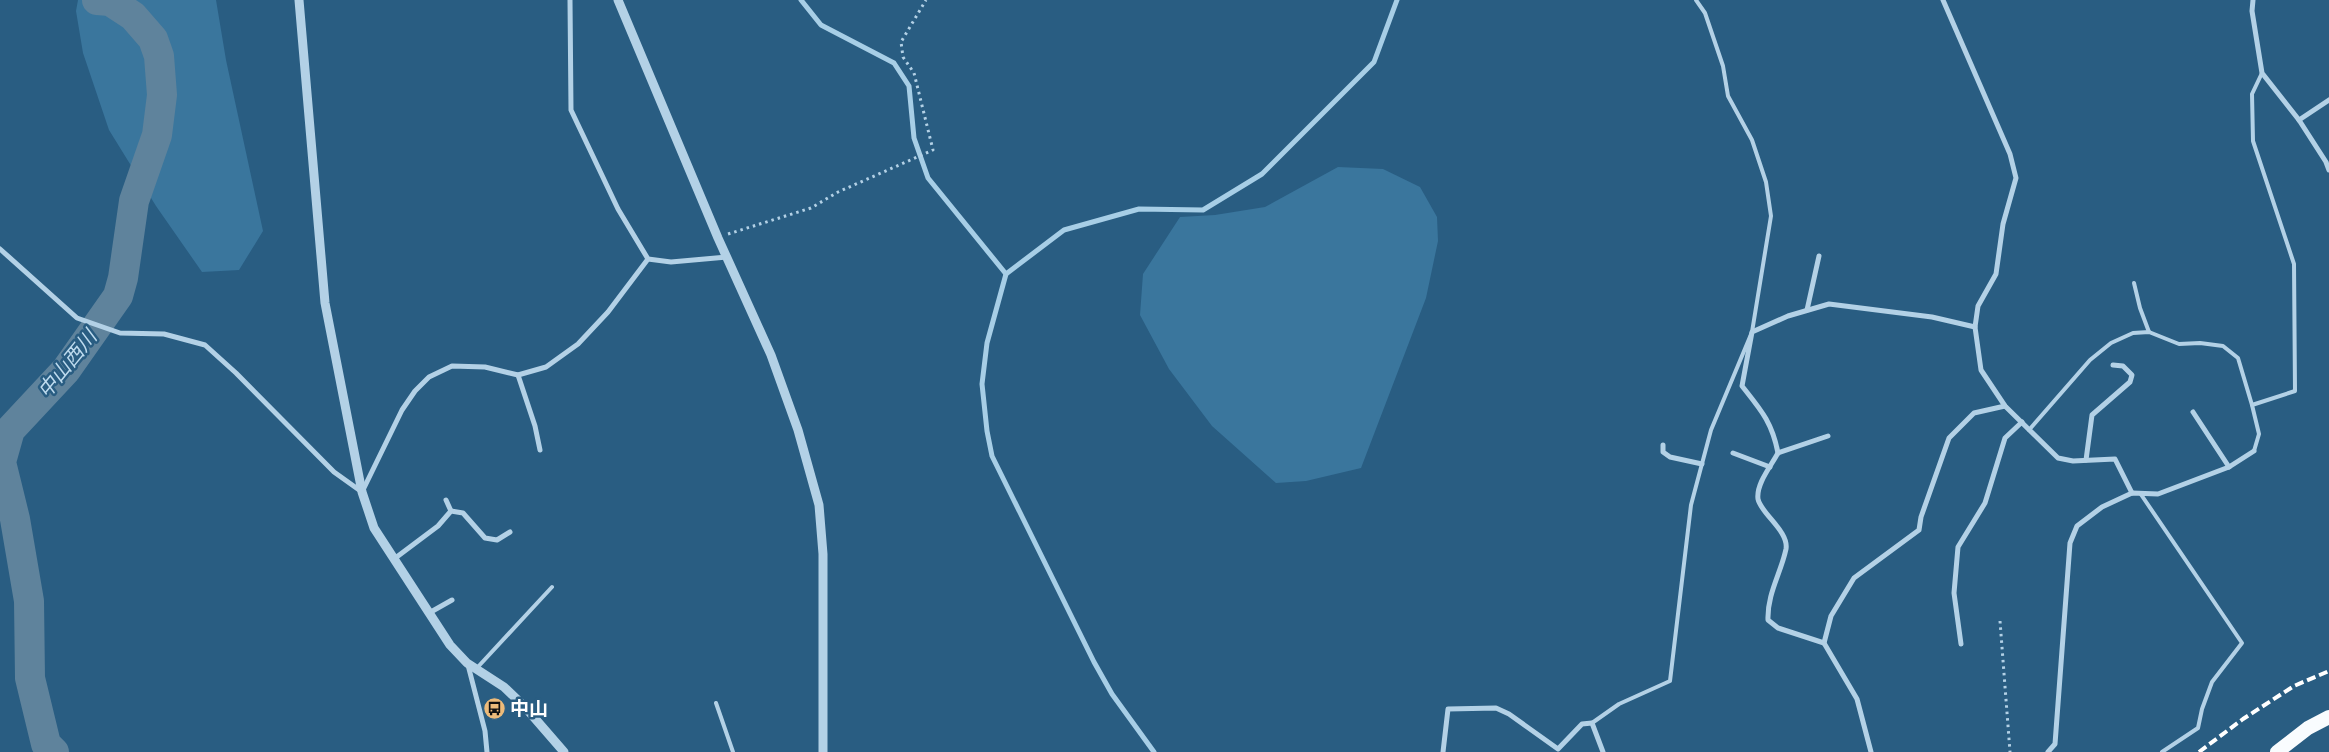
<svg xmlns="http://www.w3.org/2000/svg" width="2329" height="752" viewBox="0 0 2329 752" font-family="'Space Grotesk','Noto Sans JP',sans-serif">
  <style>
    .green { fill: #3a769d }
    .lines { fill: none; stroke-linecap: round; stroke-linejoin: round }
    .stream { stroke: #a7cee6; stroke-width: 5 }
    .river { stroke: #5f839c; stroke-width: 30 }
    .path { stroke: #b3d1e6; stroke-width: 3; stroke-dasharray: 2.5 4; stroke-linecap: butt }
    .service { stroke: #b3d1e6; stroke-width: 4 }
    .minor { stroke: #b3d1e6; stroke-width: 5 }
    .tertiary { stroke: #b3d1e6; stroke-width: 9 }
    .trunk { stroke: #f9fcfe; stroke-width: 14 }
    .rail { stroke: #fff; stroke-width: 4; stroke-dasharray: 9 4; stroke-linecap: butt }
    .labels { text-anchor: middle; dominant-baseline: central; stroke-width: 5; stroke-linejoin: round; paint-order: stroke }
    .poi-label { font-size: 19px; font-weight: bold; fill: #fff; stroke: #295d82; text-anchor: start }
    .water-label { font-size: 20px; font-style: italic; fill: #bedbee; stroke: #295d82 }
  </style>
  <rect width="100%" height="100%" fill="#295d82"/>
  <!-- green -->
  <g class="green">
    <path d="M78,0H216L226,60L263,231L239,270L202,272L156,206L109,130L83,53L76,11Z"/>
    <path d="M1338,167L1383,169L1420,187L1437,217L1438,241L1426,298L1361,468L1306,481L1276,483L1212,426L1169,369L1140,315L1143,274L1180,217L1215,215L1265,207Z"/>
  </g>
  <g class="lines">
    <!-- stream -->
    <g class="stream">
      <path d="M801,0L821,25L894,63L909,86L914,138L928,178L1006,274"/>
      <path d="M1154,752L1112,694L1094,662L992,456L987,431L982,384L987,343L1006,274L1064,230L1139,209L1203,210L1262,174L1374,62L1397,0"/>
    </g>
    <!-- river -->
    <path class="river" d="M54,752L46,744L30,678L29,601L15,519L1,462L10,430L66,370L118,296L123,278L134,201L157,135L162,95L159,56L153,39L133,16L110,1L97,0"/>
    <!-- path -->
    <g class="path">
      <path d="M728,234L811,208L838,192L933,150L914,73L903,57L901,42L926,0"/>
      <path d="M2000,621L2010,752"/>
    </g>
    <!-- service -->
    <g class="service">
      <path d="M2134,283L2140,308L2149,332"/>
      <path d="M2029,430L2090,360L2111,343L2133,333L2149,332L2179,344L2200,343L2223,346L2238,358L2252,405"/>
      <path d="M2254,451L2259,434L2252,405L2295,391L2294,264L2253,141L2252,94L2262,73"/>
      <path d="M2140,493L2242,643L2212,682L2202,709L2198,728L2162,752"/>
      <path d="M476,669L552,587"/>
      <path d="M716,703L733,752"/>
      <path d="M1592,723L1619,704L1670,681L1691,505L1711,430L1752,332L1771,216L1766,182L1752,140L1728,96L1723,66L1705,13L1696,0"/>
    </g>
    <!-- minor -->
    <g class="minor">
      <path d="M570,0L571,110L618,209L648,259L671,262L727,257"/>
      <path d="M1943,0L2010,154L2016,178L2003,224L1996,274L1978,306L1975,327L1981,370L2005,406L2058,458L2073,461L2115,459L2132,493"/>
      <path d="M2253,0L2252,11L2262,73L2299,120L2326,162L2329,170"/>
      <path d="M2299,120L2329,100"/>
      <path d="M0,249L77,318L120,333L164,334L205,345L236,373L334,472L362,492L402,410L415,391L429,377L452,366L485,367L518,375L546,367L578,344L608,312L648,259"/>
      <path d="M1807,310L1819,256"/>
      <path d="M518,375L535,426L540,450"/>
      <path d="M2193,412L2229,467"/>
      <path d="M1663,445V452L1670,457L1702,464"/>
      <path d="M1733,453L1770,467"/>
      <path d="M1778,453C1772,422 1761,410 1742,386L1752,332L1788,316L1829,304L1932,317L1975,327"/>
      <path d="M2086,460L2092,415L2130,382L2132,375L2123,366L2113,365"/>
      <path d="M446,500L451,511"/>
      <path d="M394,559L438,526L451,511L463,513L485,538L497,540L510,532"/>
      <path d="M429,613L452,600"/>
      <path d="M1824,643L1778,628L1768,620C1767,594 1781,573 1786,549C1789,531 1761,514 1758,499C1756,484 1771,466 1778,453L1828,436"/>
      <path d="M1961,644L1954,593L1958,547L1985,503L2005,438L2022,422"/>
      <path d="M468,665L485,731L487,752"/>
      <path d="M1443,752L1448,709L1496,708L1509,714L1558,749L1582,724L1592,723L1603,752"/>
      <path d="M1871,752L1857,699L1824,643L1831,616L1854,578L1919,530L1921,517L1949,438L1974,413L2005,406"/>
      <path d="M2048,752L2055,744L2070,543L2077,526L2102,507L2132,493L2158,494L2229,467L2254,451"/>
    </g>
    <!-- tertiary -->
    <g class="tertiary">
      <path d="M299,0L325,303L362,492L374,528L450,645L467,663L504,687L525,707L564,752"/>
      <path d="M618,0L718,238L771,355L798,430L819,505L823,554V752"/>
    </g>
    <!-- trunk -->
    <path class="trunk" d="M2277,752L2308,728L2329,717"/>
    <!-- rail -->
    <path class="rail" d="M2199,752L2243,719L2294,686L2329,671"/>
  </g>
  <!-- icons -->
  <defs>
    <symbol id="bus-disc" viewBox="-11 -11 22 22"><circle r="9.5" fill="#edbb7a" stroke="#295d82"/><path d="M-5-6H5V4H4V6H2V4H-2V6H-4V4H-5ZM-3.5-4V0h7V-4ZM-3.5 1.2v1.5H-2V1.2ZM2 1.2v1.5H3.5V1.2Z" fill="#111"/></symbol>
  </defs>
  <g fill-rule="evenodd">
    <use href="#bus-disc" x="482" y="696" width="25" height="25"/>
  </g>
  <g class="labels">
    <!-- poi labels -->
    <g class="poi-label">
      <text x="510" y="708">中山</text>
    </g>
    <!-- water labels -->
    <g class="water-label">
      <text transform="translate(67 364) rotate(-51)">中山西川</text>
    </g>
  </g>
</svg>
